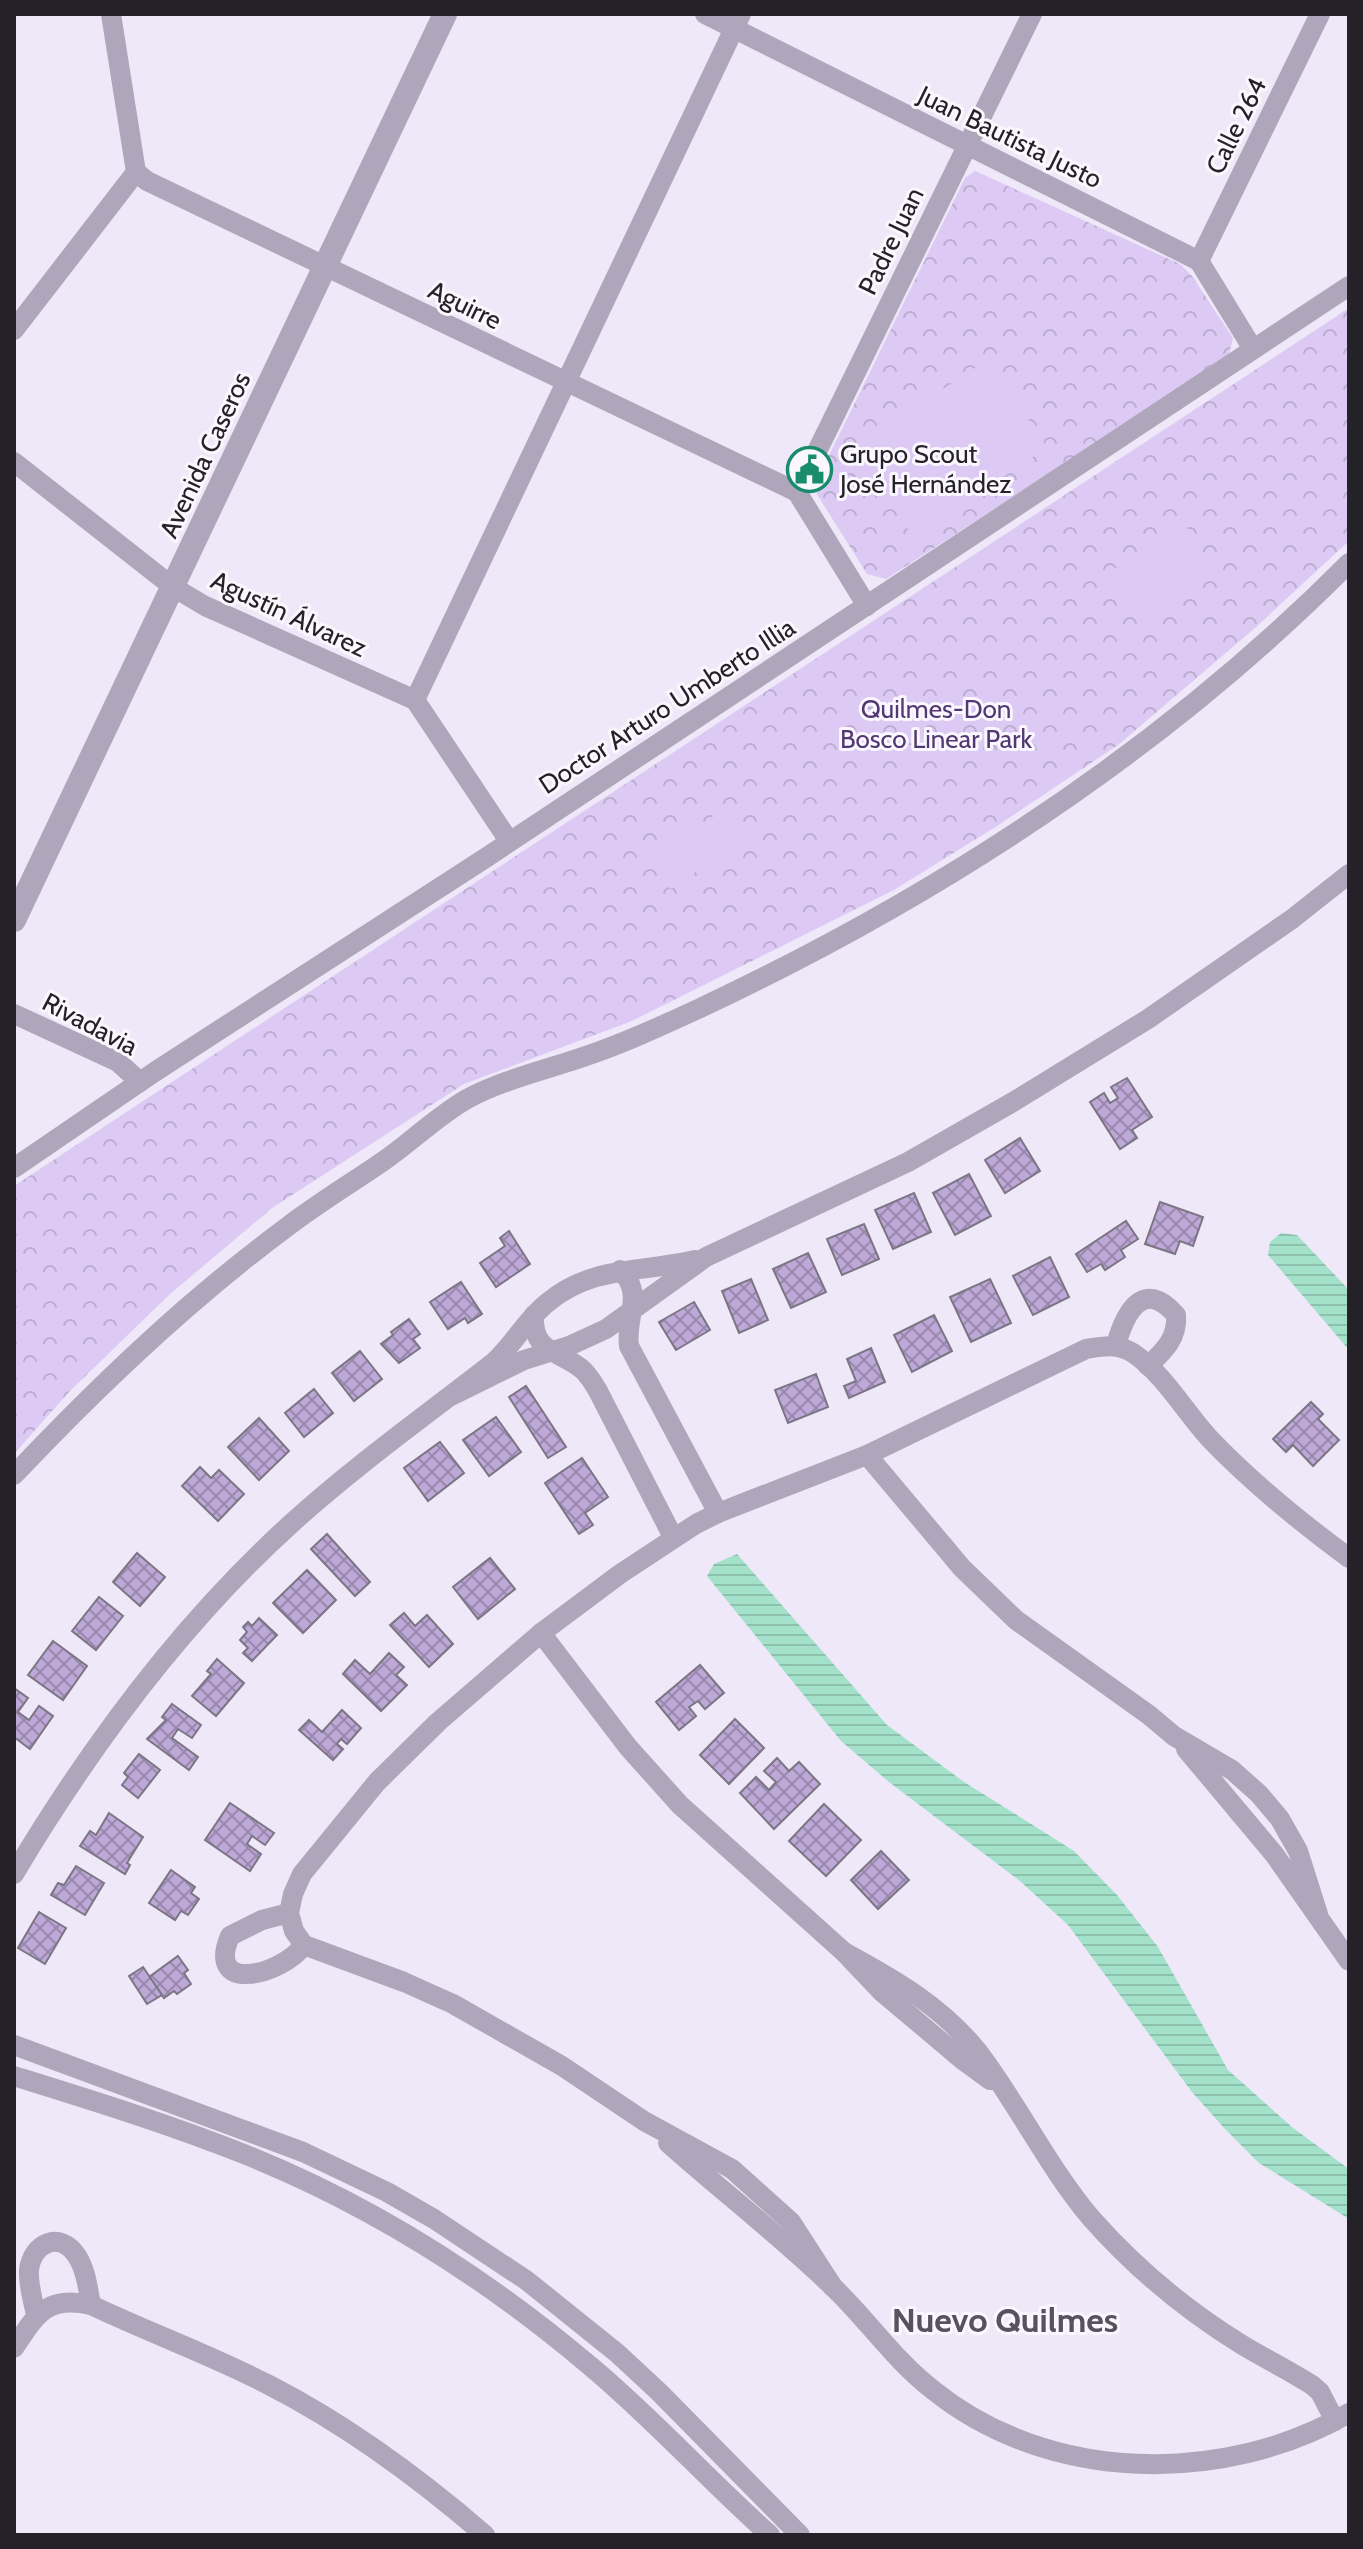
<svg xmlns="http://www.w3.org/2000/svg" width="1363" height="2549" viewBox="0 0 1363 2549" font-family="Cabin,sans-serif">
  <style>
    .park { fill: url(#park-crowns) }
    .garden { fill: #dccaf4 }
    .water { fill: url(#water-rules) }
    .building { fill: url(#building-cross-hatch); stroke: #7b7684; stroke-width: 2 }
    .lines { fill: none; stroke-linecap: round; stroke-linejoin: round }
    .minor { stroke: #afa6bb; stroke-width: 20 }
    .tertiary { stroke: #afa6bb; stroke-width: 24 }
    .labels { text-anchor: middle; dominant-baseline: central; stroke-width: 6; stroke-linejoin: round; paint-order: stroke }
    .street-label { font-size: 26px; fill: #242228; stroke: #faf8fe }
    .poi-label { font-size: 26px; fill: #242228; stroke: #faf8fe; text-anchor: start }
    .park-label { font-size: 26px; fill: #533772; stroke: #faf8fe }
    .district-label { font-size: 34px; font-weight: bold; fill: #57525f; stroke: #faf8fe }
  </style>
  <defs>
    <pattern id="park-crowns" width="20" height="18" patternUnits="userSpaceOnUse" patternTransform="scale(2)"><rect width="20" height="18" fill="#dccaf4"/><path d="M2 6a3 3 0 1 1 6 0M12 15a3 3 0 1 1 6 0" fill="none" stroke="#bdadd1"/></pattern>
    <pattern id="water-rules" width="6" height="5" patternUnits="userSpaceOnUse" patternTransform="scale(2)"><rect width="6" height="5" fill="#a4e1ca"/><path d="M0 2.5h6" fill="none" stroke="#8dc1ae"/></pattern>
    <pattern id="building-cross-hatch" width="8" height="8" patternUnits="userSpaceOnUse" patternTransform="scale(2)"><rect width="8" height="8" fill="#bda8d7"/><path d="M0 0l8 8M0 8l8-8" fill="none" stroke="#9988ae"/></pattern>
  </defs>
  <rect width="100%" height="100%" fill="#efe8f8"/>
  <!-- park -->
  <g class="park">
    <path d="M975,171L1180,264L1192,276L1233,338L1228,358L886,579L867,574L813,488L965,178Z"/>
    <path d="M1349,308V541L1255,628L1118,745L997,826L894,890L632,1021L464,1084L272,1208L169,1295L69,1392L14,1454V1186Z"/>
  </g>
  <!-- garden -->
  <g class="garden">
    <path d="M989,359L1047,448L913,537L854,447Z"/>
    <path d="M1184,523L1214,569L1137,619L1107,574Z"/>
    <path d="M721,811L741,842L670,889L650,858Z"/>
  </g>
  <!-- water -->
  <g class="water">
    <path d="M1281,1233L1297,1235L1349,1290V1350L1268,1255L1270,1242Z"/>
    <path d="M737,1554L887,1725L964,1782L1074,1851L1117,1895L1158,1947L1228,2070L1293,2128L1349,2169V2219L1259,2163L1225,2129L1192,2092L1068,1925L1020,1881L889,1782L841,1741L707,1576L714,1564Z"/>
  </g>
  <!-- building -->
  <g class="building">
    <path d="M1127,1078L1152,1117L1132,1130L1137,1138L1120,1149L1090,1102L1104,1093L1110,1103L1118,1098L1111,1087Z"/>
    <path d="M1020,1138L1040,1171L1005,1193L985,1160Z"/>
    <path d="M969,1174L991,1216L955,1235L933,1193Z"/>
    <path d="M914,1193L931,1232L893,1249L875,1210Z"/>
    <path d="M1160,1202L1203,1217L1193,1246L1180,1241L1175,1254L1145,1244Z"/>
    <path d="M1126,1221L1138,1239L1121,1250L1125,1257L1105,1270L1101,1264L1087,1272L1076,1254Z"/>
    <path d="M864,1224L879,1259L842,1275L827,1239Z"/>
    <path d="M509,1231L530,1264L496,1287L480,1263L505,1246L500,1238Z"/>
    <path d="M808,1253L826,1292L791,1308L773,1269Z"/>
    <path d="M1050,1257L1069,1297L1033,1315L1013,1276Z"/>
    <path d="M751,1279L768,1320L739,1333L722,1291Z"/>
    <path d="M990,1279L1011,1323L971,1342L950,1297Z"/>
    <path d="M461,1282L482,1314L468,1323L465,1318L448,1329L430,1302Z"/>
    <path d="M694,1302L710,1330L676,1350L659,1322Z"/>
    <path d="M934,1315L952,1351L912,1372L894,1335Z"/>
    <path d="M409,1319L420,1334L413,1339L420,1348L399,1363L381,1344L393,1335L391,1332Z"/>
    <path d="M871,1348L885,1382L849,1398L844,1386L856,1381L847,1359Z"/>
    <path d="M360,1351L382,1379L354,1401L332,1373Z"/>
    <path d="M816,1374L828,1407L788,1423L775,1390Z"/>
    <path d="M526,1386L566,1447L548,1458L509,1397Z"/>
    <path d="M314,1389L333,1413L304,1437L285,1413Z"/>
    <path d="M1311,1402L1323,1414L1318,1419L1339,1440L1313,1466L1293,1445L1286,1452L1273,1439Z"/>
    <path d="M496,1417L521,1452L489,1476L463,1440Z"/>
    <path d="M259,1418L289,1451L259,1480L228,1447Z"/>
    <path d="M440,1442L464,1473L428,1501L404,1468Z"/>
    <path d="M582,1458L608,1497L585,1513L593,1525L579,1534L545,1483Z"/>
    <path d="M200,1467L211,1478L219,1470L244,1494L218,1521L182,1486Z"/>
    <path d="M327,1534L370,1582L355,1596L311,1549Z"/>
    <path d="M137,1553L165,1577L140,1606L113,1582Z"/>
    <path d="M490,1558L515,1589L478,1619L453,1587Z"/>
    <path d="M307,1570L336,1600L303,1633L273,1603Z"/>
    <path d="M99,1597L123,1616L96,1650L72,1631Z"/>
    <path d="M404,1613L415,1626L427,1615L453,1644L429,1667L390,1625Z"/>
    <path d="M259,1618L277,1635L252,1661L243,1653L248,1648L240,1640L247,1632L243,1627L248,1622L252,1626Z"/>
    <path d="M53,1641L87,1666L63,1700L28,1675Z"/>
    <path d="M389,1653L404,1667L396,1675L407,1685L381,1711L343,1674L355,1660L370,1674Z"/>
    <path d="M217,1659L244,1683L216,1716L192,1696L211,1674L207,1671Z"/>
    <path d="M700,1665L724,1693L705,1709L698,1701L689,1707L696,1716L679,1730L656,1702Z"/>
    <path d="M14,1688L28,1698L18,1712L29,1720L39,1706L53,1716L30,1749L14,1737Z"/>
    <path d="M172,1704L201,1725L192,1738L178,1729L172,1738L198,1757L189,1770L147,1739L166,1720L162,1717Z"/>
    <path d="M342,1710L361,1728L347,1744L341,1739L337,1744L343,1749L333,1760L299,1730L309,1720L322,1732Z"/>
    <path d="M735,1719L764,1748L729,1784L700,1755Z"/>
    <path d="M139,1754L160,1770L138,1798L122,1785L128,1777L124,1773Z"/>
    <path d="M777,1758L789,1771L799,1762L820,1784L774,1829L740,1793L756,1777L769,1790L776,1782L764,1771Z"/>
    <path d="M230,1803L274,1833L265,1845L252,1836L247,1844L261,1854L250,1871L205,1840Z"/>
    <path d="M824,1804L861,1840L826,1876L789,1841Z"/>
    <path d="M109,1813L143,1837L127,1863L130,1865L125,1874L80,1846L90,1831L96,1835Z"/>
    <path d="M881,1851L909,1880L878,1909L851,1880Z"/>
    <path d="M76,1866L104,1883L85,1915L51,1895L58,1883L64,1885Z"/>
    <path d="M171,1870L195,1887L191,1893L199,1899L188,1915L181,1911L175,1920L149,1903Z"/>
    <path d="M39,1912L66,1928L45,1964L18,1948Z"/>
    <path d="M178,1956L188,1970L184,1973L191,1984L177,1994L174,1991L164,1998L149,1977Z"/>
    <path d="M143,1967L162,1995L147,2004L129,1976Z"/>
  </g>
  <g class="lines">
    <!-- minor -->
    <g class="minor">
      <path d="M111,14L136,172L147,181L797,492L867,606"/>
      <path d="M705,14L1199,261L1253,349"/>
      <path d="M1199,261L1320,14"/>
      <path d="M14,330L136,172"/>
      <path d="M14,462L173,587L205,606L415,700L509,841"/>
      <path d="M797,492L1032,14"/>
      <path d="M415,700L741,14"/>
      <path d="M14,1014L118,1062L140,1082"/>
      <path d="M14,1168L156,1071L487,857L1349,286"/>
      <path d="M620,1270C645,1293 625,1318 629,1346L718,1513"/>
      <path d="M534,1315C532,1354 560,1350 583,1370C589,1376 594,1384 598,1391L673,1537"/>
      <path d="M1116,1345C1125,1313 1143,1277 1176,1315C1178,1338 1164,1351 1148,1366"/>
      <path d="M453,1395L524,1360L569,1346L606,1329L706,1257L908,1162L1013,1102L1148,1019L1292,919L1349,874"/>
      <path d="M867,1455L962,1568L1016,1620L1149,1715L1174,1736L1232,1770L1259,1794L1280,1819L1298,1851L1318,1914"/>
      <path d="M14,1475C99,1385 187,1301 287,1227C317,1204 350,1184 382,1162C410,1143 437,1116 467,1099C502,1080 545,1070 583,1057C622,1044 659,1027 696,1010C935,898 1162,751 1349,563"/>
      <path d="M541,1633L628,1747L680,1805L844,1952L882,1992L964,2061L990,2080"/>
      <path d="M1186,1749L1274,1854L1349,1961"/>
      <path d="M14,1874C91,1745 181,1623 293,1522C356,1465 425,1416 493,1363C513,1345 526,1320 547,1303C592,1265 642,1273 695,1260"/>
      <path d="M289,1913L262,1920L230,1936C205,1995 282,1975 304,1945"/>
      <path d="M844,1952C894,1979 943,2007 979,2053C1019,2106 1048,2167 1091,2218C1135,2268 1187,2311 1244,2346C1266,2359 1290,2371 1312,2385L1320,2392L1335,2421"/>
      <path d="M14,2045L303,2152L387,2192L434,2219L526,2280L617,2353L659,2392L800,2535"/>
      <path d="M14,2076C91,2100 169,2124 244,2154C369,2204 486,2278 589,2365C653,2418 708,2480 770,2535"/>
      <path d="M668,2143C722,2191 780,2236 832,2286C867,2319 894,2360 933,2390C1048,2483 1223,2486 1349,2413"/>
      <path d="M833,2287L791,2222L732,2169L644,2121L562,2066L453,2004L404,1982L304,1945L294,1931L289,1913L293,1894L302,1874L377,1782L438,1722L541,1633L620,1574L696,1524L718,1513L867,1455L1086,1349C1103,1346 1117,1343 1133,1353C1164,1374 1185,1412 1210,1439C1253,1484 1299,1521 1349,1558"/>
      <path d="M36,2315C33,2300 28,2285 29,2270C32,2243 60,2230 77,2256C86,2270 88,2289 91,2305"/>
      <path d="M14,2348C36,2315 46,2295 91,2305C150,2333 211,2355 269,2385C347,2425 419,2478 485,2535"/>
    </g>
    <!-- tertiary -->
    <path class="tertiary" d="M14,920L445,14"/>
  </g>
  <!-- icons -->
  <defs>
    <symbol id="civic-ring" viewBox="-11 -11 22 22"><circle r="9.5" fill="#faf8fe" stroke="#198c6d" stroke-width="1.5"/><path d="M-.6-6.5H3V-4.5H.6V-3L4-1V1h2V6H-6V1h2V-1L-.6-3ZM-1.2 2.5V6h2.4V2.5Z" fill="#198c6d"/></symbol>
  </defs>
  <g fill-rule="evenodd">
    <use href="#civic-ring" x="784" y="444" width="51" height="51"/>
  </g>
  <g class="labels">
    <!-- street labels -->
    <g class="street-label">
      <text transform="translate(1236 126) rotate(-64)">Calle 264</text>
      <text transform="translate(1010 137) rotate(26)">Juan Bautista Justo</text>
      <text transform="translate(891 241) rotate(-64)">Padre Juan</text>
      <text transform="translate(465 305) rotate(26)">Aguirre</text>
      <text transform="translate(205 455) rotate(-65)">Avenida Caseros</text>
      <text transform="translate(289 614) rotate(25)">Agustín Álvarez</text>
      <text transform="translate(667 706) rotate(-33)">Doctor Arturo Umberto Illia</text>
      <text transform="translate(90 1024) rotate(28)">Rivadavia</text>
    </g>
    <!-- poi labels -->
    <g class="poi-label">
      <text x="840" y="454">Grupo Scout<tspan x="840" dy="30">José Hernández</tspan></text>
    </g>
    <!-- park labels -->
    <g class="park-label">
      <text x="936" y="709">Quilmes-Don<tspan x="936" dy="30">Bosco Linear Park</tspan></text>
    </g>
    <!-- district labels -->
    <g class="district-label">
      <text x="1005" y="2320">Nuevo Quilmes</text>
    </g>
  </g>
  <!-- border -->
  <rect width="1363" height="2549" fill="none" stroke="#242228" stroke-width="32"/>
</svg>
